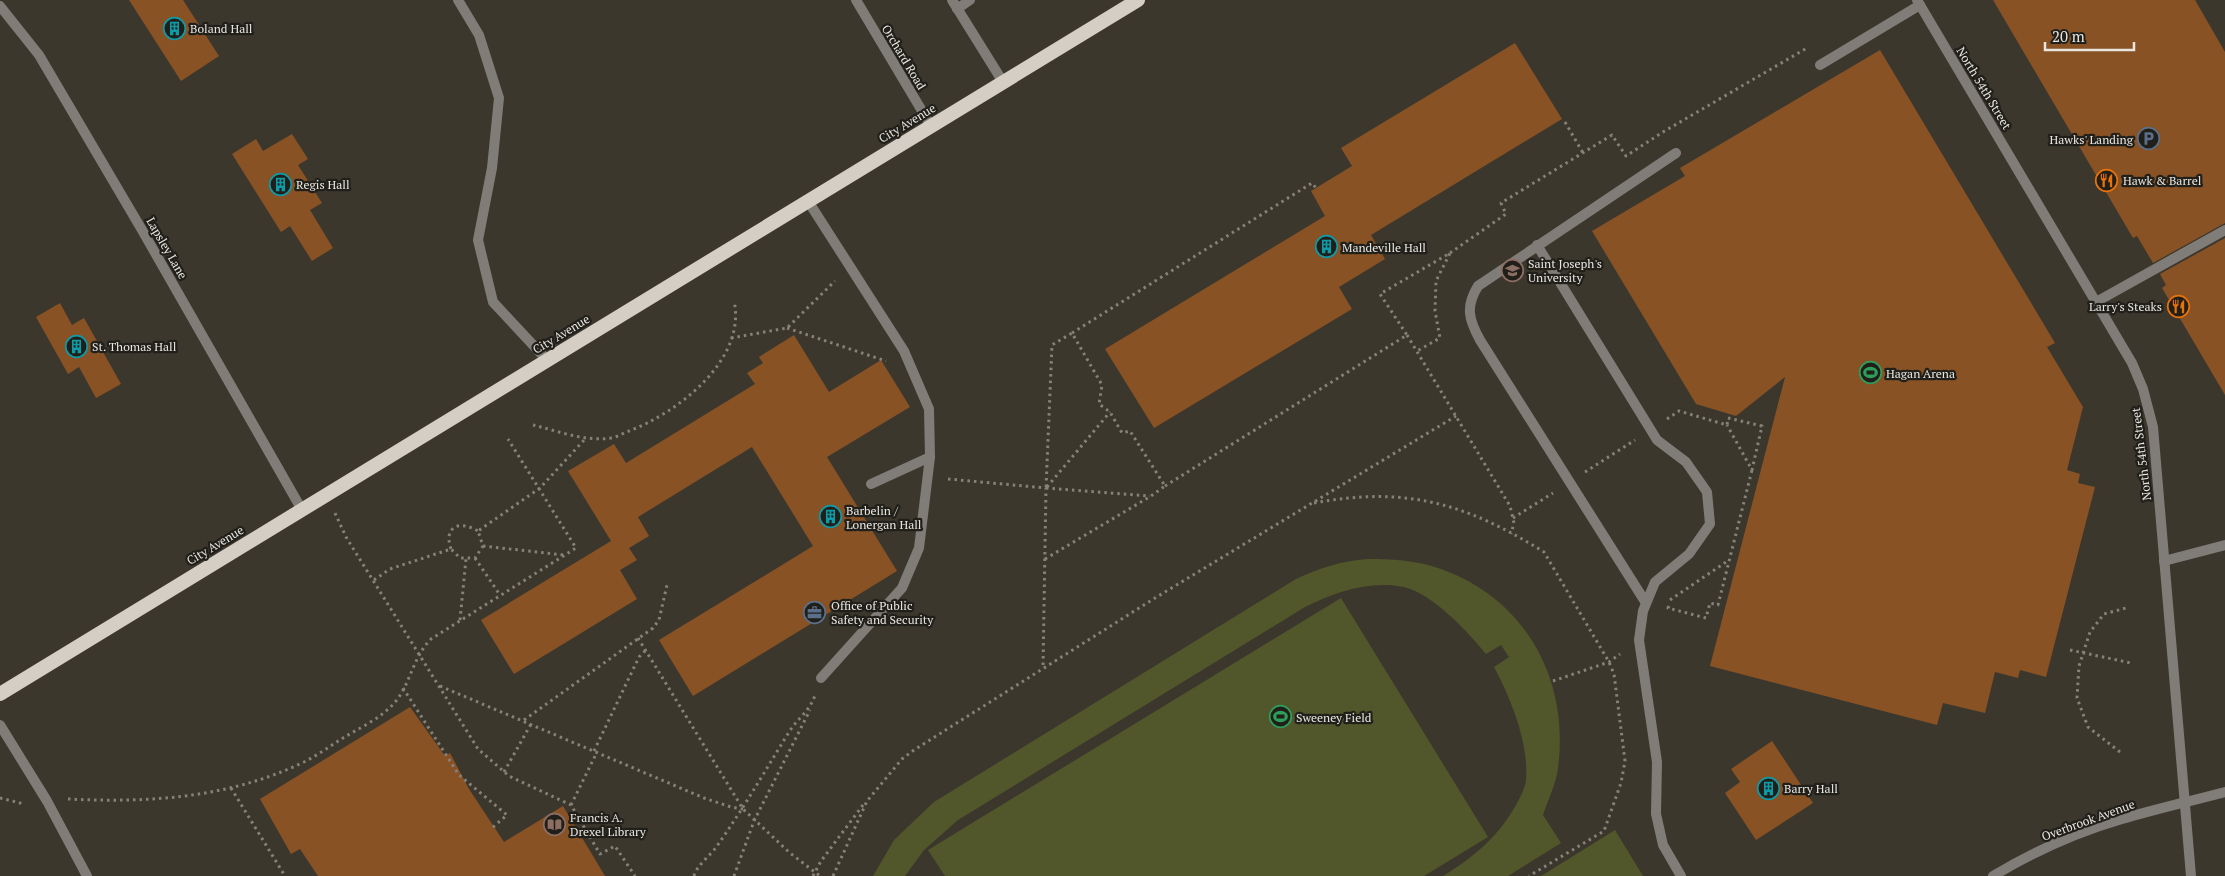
<svg xmlns="http://www.w3.org/2000/svg" width="2225" height="876" viewBox="0 0 2225 876" font-family="'PT Serif',serif">
  <style>
    .green { fill: #51562b }
    .building { fill: #885225 }
    .lines { fill: none; stroke-linecap: round; stroke-linejoin: round }
    .path { stroke: #86827a; stroke-width: 3; stroke-dasharray: 2.5 4; stroke-linecap: butt }
    .service { stroke: #807d78; stroke-width: 10 }
    .minor { stroke: #807d78; stroke-width: 10 }
    .tertiary { stroke: #807d78; stroke-width: 10 }
    .trunk { stroke: #d5cec4; stroke-width: 14 }
    .labels { text-anchor: middle; dominant-baseline: central; stroke-width: 4.5; stroke-linejoin: round; paint-order: stroke }
    .poi-label { font-size: 12px; fill: #e9e6e0; stroke: #211f1a; text-anchor: start }
    .street-label { font-size: 12px; fill: #e9e6e0; stroke: #211f1a }
  </style>
  <rect width="100%" height="100%" fill="#3c372d"/>
  <!-- green -->
  <g class="green">
    <path d="M1367,559C1391,559 1415,560 1438,568C1525,597 1570,680 1558,768C1556,784 1548,800 1543,815L1561,843L1508,876H1443C1474,857 1498,837 1516,805C1520,798 1525,788 1526,780C1529,743 1511,699 1494,667L1509,657L1501,645L1486,654C1468,632 1433,594 1404,587C1370,580 1335,592 1305,607L958,820L924,850L905,876H873L894,840L934,802L1296,579C1320,568 1341,561 1367,559Z"/>
    <path d="M1341,598L1488,837L1424,876H945L928,850Z"/>
    <path d="M1615,830L1643,876H1541Z"/>
  </g>
  <!-- building -->
  <g class="building">
    <path d="M129,0H183L219,56L181,81Z"/>
    <path d="M1993,0H2195L2225,52V223L2153,263L2137,236L2133,238Z"/>
    <path d="M1515,43L1562,119L1371,235L1385,259L1339,287L1352,309L1154,428L1105,349L1325,216L1311,191L1352,166L1341,148Z"/>
    <path d="M1880,50L2055,343L2047,347L2083,407L2067,470L2080,474L2078,483L2095,487L2046,677L2020,670L2018,678L1995,672L1985,713L1943,703L1937,725L1710,666L1785,377L1736,416L1696,404L1592,231L1685,176L1680,168Z"/>
    <path d="M292,134L308,159L298,165L322,203L310,210L333,248L312,261L290,226L281,232L232,154L256,139L263,151Z"/>
    <path d="M2225,238V395L2162,288L2166,285L2160,274Z"/>
    <path d="M60,303L72,325L84,318L121,384L96,398L79,367L68,374L36,317Z"/>
    <path d="M794,335L829,392L881,360L910,407L827,457L897,571L693,696L659,640L813,546L752,447L638,517L649,536L629,548L637,560L620,570L637,599L514,674L481,620L611,541L568,471L614,444L626,463L755,384L747,373L763,363L759,357Z"/>
    <path d="M410,707L445,756L450,753L469,789L504,842L563,806L605,876H318L300,849L291,854L260,799Z"/>
    <path d="M1772,741L1813,803L1756,840L1725,793L1740,782L1731,769Z"/>
  </g>
  <g class="lines">
    <!-- path -->
    <g class="path">
      <path d="M1565,122L1583,153"/>
      <path d="M1450,253L1506,214L1501,203L1612,135L1626,156L1663,132L1807,48"/>
      <path d="M787,328L886,361"/>
      <path d="M1072,333L1312,183L1316,188"/>
      <path d="M1407,335L1510,506L1514,523L1511,534"/>
      <path d="M731,338L787,328L835,281"/>
      <path d="M1667,419L1679,411L1727,425L1728,418L1762,426L1752,470L1727,425"/>
      <path d="M533,425C558,431 585,442 611,438C618,437 623,433 629,431C677,413 747,360 734,301"/>
      <path d="M1585,472L1635,440"/>
      <path d="M948,479L1046,488L1043,667"/>
      <path d="M1165,486L1407,335L1380,294L1450,253L1436,281L1435,311L1440,338L1417,351"/>
      <path d="M1047,487L1110,412"/>
      <path d="M1046,488L1150,496"/>
      <path d="M1314,503C1406,486 1465,503 1544,552L1609,662L1614,674L1625,761L1621,783L1604,831L1529,876"/>
      <path d="M335,513L346,537L478,749L509,776L571,805L600,854L615,846L635,876"/>
      <path d="M1513,518L1553,493"/>
      <path d="M483,546L564,555"/>
      <path d="M451,549C443,526 460,520 478,531"/>
      <path d="M475,558L500,595"/>
      <path d="M1045,559L1151,496L1165,486L1130,431L1122,433L1110,412L1099,404L1102,385L1072,333L1052,345L1046,488"/>
      <path d="M374,580L390,569L451,549L460,558H475L483,546L478,531L540,488L586,438"/>
      <path d="M1670,600L1729,560"/>
      <path d="M1669,606L1668,608L1706,618L1710,603L1718,605L1752,470"/>
      <path d="M460,620L466,559"/>
      <path d="M638,638L743,809L790,853L820,876"/>
      <path d="M2070,650L2131,663"/>
      <path d="M1553,681L1609,662L1620,654"/>
      <path d="M440,686L704,798L731,807L743,809"/>
      <path d="M403,688L459,775L507,815L492,828"/>
      <path d="M524,720L653,628L659,620L667,585"/>
      <path d="M594,751L639,657L646,650"/>
      <path d="M2120,752L2088,727L2077,698L2079,666L2090,632L2104,614L2126,608"/>
      <path d="M504,772L531,724"/>
      <path d="M231,788L285,876"/>
      <path d="M0,798L24,804"/>
      <path d="M68,799C150,803 229,798 304,762C318,755 330,746 343,738C361,727 382,718 396,701C411,682 413,657 431,639L576,548L508,439"/>
      <path d="M571,805L597,752"/>
      <path d="M694,876C697,865 710,856 717,846C743,809 765,771 789,732C797,719 810,711 815,695"/>
      <path d="M734,876L754,821L810,710"/>
      <path d="M813,876L821,861L863,805"/>
      <path d="M833,876L867,801L902,759L914,750L1155,598L1456,416"/>
    </g>
    <!-- service -->
    <g class="service">
      <path d="M458,0L479,35L499,98L492,168L478,240L493,302L547,360"/>
      <path d="M952,0L1003,82"/>
      <path d="M957,9L970,0"/>
      <path d="M1820,65L1920,5"/>
      <path d="M808,201L904,351L929,409L930,457L919,548L902,588L821,678"/>
      <path d="M1537,245L1657,440L1686,462L1707,492L1710,524L1689,554L1655,582L1643,611L1639,640L1657,762L1656,814L1663,845L1681,876"/>
      <path d="M2096,302L2225,230"/>
      <path d="M871,484L930,457"/>
      <path d="M2164,561L2225,545"/>
      <path d="M1646,603L1480,340C1469,320 1465,307 1478,286L1676,153"/>
      <path d="M0,725L47,801L87,876"/>
    </g>
    <!-- minor -->
    <g class="minor">
      <path d="M856,0L931,126"/>
      <path d="M0,6L39,55L142,230L302,510"/>
    </g>
    <!-- tertiary -->
    <g class="tertiary">
      <path d="M1917,0L2132,363L2143,389L2153,427L2191,876"/>
      <path d="M1993,876C2033,852 2077,832 2122,819C2156,809 2191,801 2225,792"/>
    </g>
    <!-- trunk -->
    <path class="trunk" d="M0,694L1138,0"/>
  </g>
  <!-- icons -->
  <defs>
    <symbol id="building-ring" viewBox="-11 -11 22 22"><circle r="9.5" fill="#211f1a" stroke="#0f9aa8" stroke-width="1.5"/><path d="M-4-6H4V6H1V3H-1V6H-4ZM-2.5-4.3h1.7v1.8h-1.7ZM.8-4.3h1.7v1.8H.8ZM-2.5-1h1.7V.8h-1.7ZM.8-1h1.7V.8H.8Z" fill="#0f9aa8"/></symbol>
    <symbol id="parking-ring" viewBox="-11 -11 22 22"><circle r="9.5" fill="#211f1a" stroke="#5c6f8a" stroke-width="1.5"/><path d="M-3.5-5.5H1a3.5 3.5 0 0 1 0 7H-1V5.5H-3.5ZM-1-3.4V-.6H.8a1.4 1.4 0 0 0 0-2.8Z" fill="#5c6f8a"/></symbol>
    <symbol id="restaurant-ring" viewBox="-11 -11 22 22"><circle r="9.5" fill="#211f1a" stroke="#e8710a" stroke-width="1.5"/><path d="M-5-6h1v4h1v-4h1v4h1v-4h1v5L-1.5 .5V6h-2V.5L-5-1ZM5-6V6H3V1.5H1.5Q1.5-4 5-6Z" fill="#e8710a"/></symbol>
    <symbol id="university-ring" viewBox="-11 -11 22 22"><circle r="9.5" fill="#211f1a" stroke="#8d6e63" stroke-width="1.5"/><path d="M0-5L7-2L0 1L-7-2ZM-4 1L0 2.5L4 1V4Q0 6-4 4Z" fill="#8d6e63"/></symbol>
    <symbol id="stadium-ring" viewBox="-11 -11 22 22"><circle r="9.5" fill="#211f1a" stroke="#2e9e5b" stroke-width="1.5"/><path d="M0-5a6.5 5 0 1 0 0 10a6.5 5 0 1 0 0-10ZM-3.5-1.8h7v3.6h-7Z" fill="#2e9e5b"/></symbol>
    <symbol id="office-ring" viewBox="-11 -11 22 22"><circle r="9.5" fill="#211f1a" stroke="#5c6f8a" stroke-width="1.5"/><path d="M-6-3h4V-5.5h4V-3h4V5H-6ZM-1-4.5V-3h2v-1.5ZM-6 0V1H6V0Z" fill="#5c6f8a"/></symbol>
    <symbol id="library-ring" viewBox="-11 -11 22 22"><circle r="9.5" fill="#211f1a" stroke="#8d6e63" stroke-width="1.5"/><path d="M-6-4Q-3-5.5-.7-3.5V5Q-3 3-6 4ZM6-4Q3-5.5 .7-3.5V5Q3 3 6 4Z" fill="#8d6e63"/></symbol>
  </defs>
  <g fill-rule="evenodd">
    <use href="#building-ring" x="162" y="16" width="25" height="25"/>
    <use href="#parking-ring" x="2136" y="126" width="25" height="25"/>
    <use href="#restaurant-ring" x="2094" y="168" width="25" height="25"/>
    <use href="#building-ring" x="268" y="172" width="25" height="25"/>
    <use href="#building-ring" x="1314" y="234" width="25" height="25"/>
    <use href="#university-ring" x="1500" y="258" width="25" height="25"/>
    <use href="#restaurant-ring" x="2166" y="294" width="25" height="25"/>
    <use href="#building-ring" x="64" y="334" width="25" height="25"/>
    <use href="#stadium-ring" x="1858" y="360" width="25" height="25"/>
    <use href="#building-ring" x="818" y="504" width="25" height="25"/>
    <use href="#office-ring" x="802" y="600" width="25" height="25"/>
    <use href="#stadium-ring" x="1268" y="704" width="25" height="25"/>
    <use href="#building-ring" x="1756" y="776" width="25" height="25"/>
    <use href="#library-ring" x="542" y="812" width="25" height="25"/>
  </g>
  <g class="labels">
    <!-- poi labels -->
    <g class="poi-label">
      <text x="190" y="28">Boland Hall</text>
      <text x="2133" y="139" text-anchor="end">Hawks' Landing</text>
      <text x="2123" y="180">Hawk &amp; Barrel</text>
      <text x="296" y="184">Regis Hall</text>
      <text x="1342" y="247">Mandeville Hall</text>
      <text x="1528" y="263">Saint Joseph's<tspan x="1528" dy="14">University</tspan></text>
      <text x="2162" y="306" text-anchor="end">Larry's Steaks</text>
      <text x="92" y="346">St. Thomas Hall</text>
      <text x="1886" y="373">Hagan Arena</text>
      <text x="846" y="510">Barbelin /<tspan x="846" dy="14">Lonergan Hall</tspan></text>
      <text x="831" y="605">Office of Public<tspan x="831" dy="14">Safety and Security</tspan></text>
      <text x="1296" y="717">Sweeney Field</text>
      <text x="1784" y="788">Barry Hall</text>
      <text x="570" y="817">Francis A.<tspan x="570" dy="14">Drexel Library</tspan></text>
    </g>
    <!-- street labels -->
    <g class="street-label">
      <text transform="translate(904 57) rotate(59)">Orchard Road</text>
      <text transform="translate(1984 88) rotate(59)">North 54th Street</text>
      <text transform="translate(907 123) rotate(-31)">City Avenue</text>
      <text transform="translate(167 248) rotate(60)">Lapsley Lane</text>
      <text transform="translate(561 334) rotate(-31)">City Avenue</text>
      <text transform="translate(2141 454) rotate(-97)">North 54th Street</text>
      <text transform="translate(215 545) rotate(-31)">City Avenue</text>
      <text transform="translate(2088 820) rotate(-20)">Overbrook Avenue</text>
    </g>
  </g>
  <!-- scale -->
  <path d="M2045 42v8h89v-8" fill="none" stroke="#e9e6e0" stroke-width="2.5"/>
  <text x="2052" y="42" font-size="15" fill="#e9e6e0" stroke="#211f1a" stroke-width="4" paint-order="stroke">20 m</text>
</svg>
